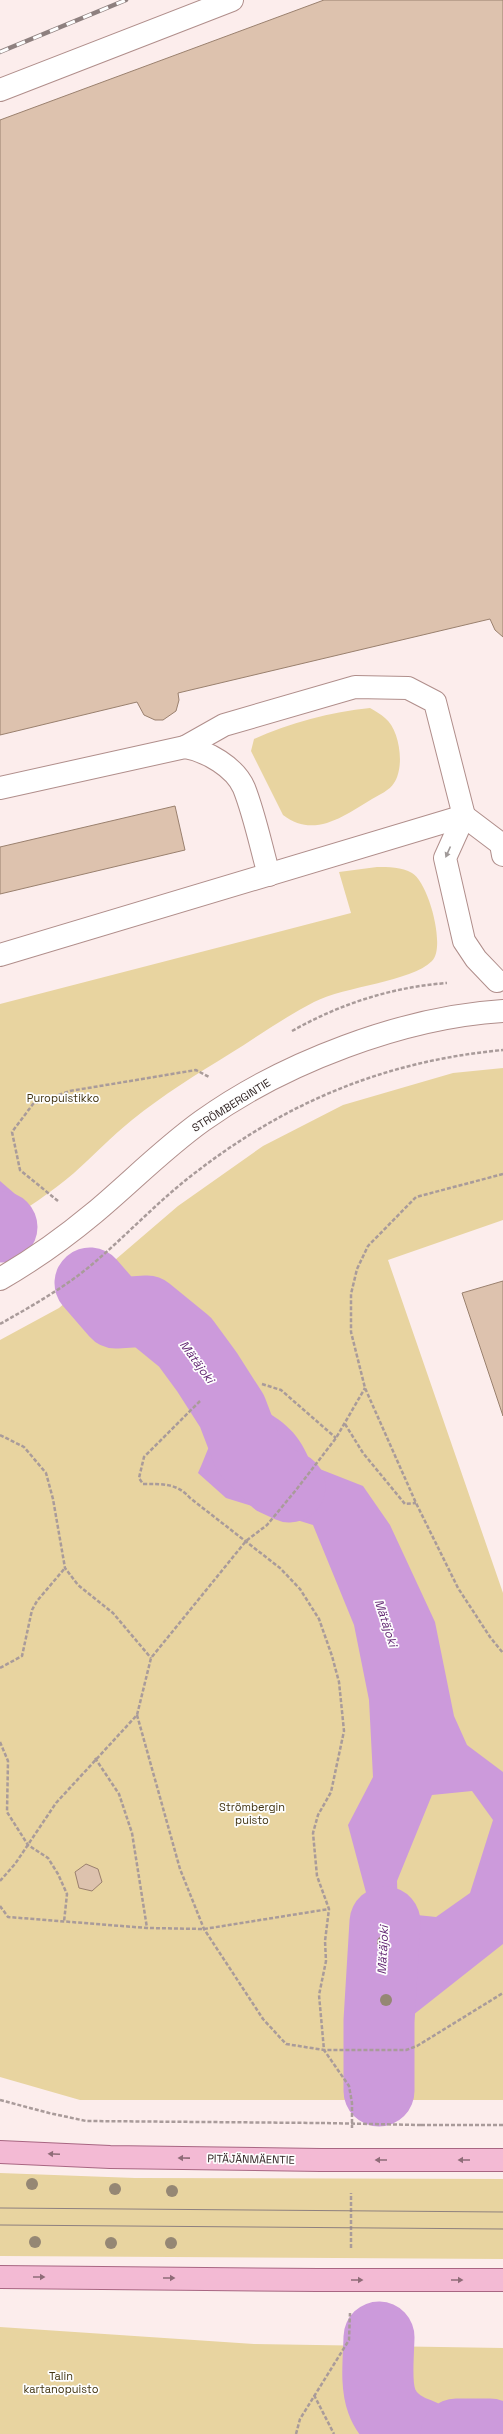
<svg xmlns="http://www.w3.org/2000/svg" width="503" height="2434" viewBox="0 0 503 2434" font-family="'Space Grotesk',sans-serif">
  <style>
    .green { fill: #e8d4a0 }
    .water { fill: #cc9adb; fill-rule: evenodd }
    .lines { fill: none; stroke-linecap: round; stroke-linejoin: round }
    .river { stroke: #cc9adb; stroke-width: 71 }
    .building { fill: #ddc2ae; stroke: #9a806e }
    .minor-casing { stroke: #b08e8b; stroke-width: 24 }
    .major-casing { stroke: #a86682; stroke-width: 24 }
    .path { stroke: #a99b9a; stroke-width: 2.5; stroke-dasharray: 4 2; stroke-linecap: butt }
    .minor { stroke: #fff; stroke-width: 22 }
    .major { stroke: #f3bad4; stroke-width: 22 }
    .tram { stroke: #8e807f; stroke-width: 1 }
    .rail-casing { stroke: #8e807f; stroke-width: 4.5 }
    .rail { stroke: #fefefe; stroke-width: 3; stroke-dasharray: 9; stroke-linecap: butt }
    .major-bridge-casing { stroke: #a86682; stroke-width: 24; stroke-linecap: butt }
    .path-bridge { stroke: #a99b9a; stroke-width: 2.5; stroke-dasharray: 4 2; stroke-linecap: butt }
    .major-bridge { stroke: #f3bad4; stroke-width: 22 }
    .tree { fill: #958774 }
    .oneway { fill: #a09a99 }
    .oneway2 { fill: #8f6c78 }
    .labels { text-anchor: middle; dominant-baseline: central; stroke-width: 3.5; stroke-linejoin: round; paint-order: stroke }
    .park-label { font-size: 11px; fill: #413411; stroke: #fefefe }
    .street-label { font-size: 11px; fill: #2b1e1d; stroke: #fefefe }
    .water-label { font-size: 12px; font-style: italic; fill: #612571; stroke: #fefefe }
  </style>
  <rect width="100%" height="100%" fill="#fcedec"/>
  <!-- green -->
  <g class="green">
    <path d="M370,708C375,711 381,714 385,718C400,730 405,767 394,783C390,790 379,795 372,799C344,816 314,839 283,815L251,751L254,739C289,723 331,712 370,708Z"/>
    <path d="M377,867C388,867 402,867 412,873C429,883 446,948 432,961C411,982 345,986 314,1002C285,1017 258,1036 231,1053C197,1074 163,1095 132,1120C111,1137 93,1156 74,1173C51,1193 25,1209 0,1226V1004L351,913L339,872Z"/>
    <path d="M503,1068V1220L388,1260L503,1593V2100H80L0,2077V1340L59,1308L178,1206L263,1146L343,1105L453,1073Z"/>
    <path d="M0,2173L135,2178L503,2179V2259L0,2256Z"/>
    <path d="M0,2327L254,2344L503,2348V2434H0Z"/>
  </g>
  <!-- water -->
  <g class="water">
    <path d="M0,1181L29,1206L0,1226Z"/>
    <path d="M255,1405C285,1422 299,1432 312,1466L363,1486L390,1525L435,1622L454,1716L467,1745L503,1772V1944L408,2019L352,2021L372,1915L348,1825L373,1777L369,1700L354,1625L313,1525L226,1498L198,1473C207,1454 215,1425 231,1412C236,1408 248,1407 255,1405ZM472,1791L493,1820L470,1893L436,1917L398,1913L397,1881L432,1795Z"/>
  </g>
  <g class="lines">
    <!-- river -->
    <g class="river">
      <path d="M0,1227H2"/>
      <path d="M90,1283L116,1313L147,1311L185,1342L207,1372L232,1411L248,1453L275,1480L290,1487"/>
      <path d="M379,2091V2021L385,1922"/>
      <path d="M379,2337C378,2380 369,2417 420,2434"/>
      <path d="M456,2434H490"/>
    </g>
  </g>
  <!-- building -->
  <g class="building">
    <path d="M324,0H503V637L495,630L490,619L178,693L179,700L176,711L163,720H155L144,715L137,702L0,735V120Z"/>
    <path d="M175,806L185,850L0,894V847Z"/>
    <path d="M503,1281V1416L462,1293Z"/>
    <path d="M86,1864L98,1869L102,1882L92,1891L79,1888L75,1872Z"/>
  </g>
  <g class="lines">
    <defs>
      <g id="minor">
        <path d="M0,90L232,0"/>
        <path d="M185,747L224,725L355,687L408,688L435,702L464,816L445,858L464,941L476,959L497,981"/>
        <path d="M0,788L185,747C207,751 235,767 244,788C255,816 261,847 269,875"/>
        <path d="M464,816L501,844L503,855"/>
        <path d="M0,955L464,816"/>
        <path d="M0,1279C33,1260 64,1238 94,1213C130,1183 163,1149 202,1121C283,1063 403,1017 503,1011"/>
      </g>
      <g id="major">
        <path d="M0,2152L110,2157L321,2160"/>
        <path d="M420,2160H503"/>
        <path d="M0,2277L318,2280"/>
        <path d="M418,2280H503"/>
      </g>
    </defs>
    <!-- minor casing -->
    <use href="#minor" class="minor-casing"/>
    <!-- major casing -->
    <use href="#major" class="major-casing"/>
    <!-- path -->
    <g class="path">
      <path d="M292,1031C340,1004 392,987 447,983"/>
      <path d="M503,1174L416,1197L368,1246L357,1269L351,1294V1332L365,1388L416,1503L458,1588L490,1637L503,1653"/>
      <path d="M58,1201L20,1170L12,1132L33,1104L70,1091L196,1070L209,1077"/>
      <path d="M0,1324C30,1307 62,1289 89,1267C124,1238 155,1204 191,1176C284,1103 384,1061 503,1050"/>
      <path d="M262,1384L281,1390L336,1438"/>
      <path d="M200,1401L144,1457L139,1478L143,1484C163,1484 177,1483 190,1498L280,1568L300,1589L319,1619L332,1656L339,1682L344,1731L331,1792L318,1815L313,1833L317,1876L329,1909L325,1941L326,1961L319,1995L324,2050L349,2086L352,2103V2128"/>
      <path d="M345,1424L363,1453L405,1504L416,1503"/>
      <path d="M0,1435L24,1447L46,1473L53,1499L65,1568L78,1585L113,1613L151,1658"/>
      <path d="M0,1668L22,1656L32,1610L37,1601L65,1568"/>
      <path d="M137,1715L180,1869L204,1929L263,2019L286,2044L324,2050H406L417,2046L503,1993"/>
      <path d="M0,1742L8,1761L7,1812L28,1845L48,1858L58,1874L67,1894L64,1922"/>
      <path d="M95,1758L119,1794L132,1833L147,1928"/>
      <path d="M0,1881L15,1864L56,1803L137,1715L151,1658L246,1541L267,1525L296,1490L336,1438L365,1388"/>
      <path d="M0,1906L8,1917L147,1928L204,1929L329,1909"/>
      <path d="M0,2100L49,2113L86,2121L321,2123"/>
      <path d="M421,2125H503"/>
      <path d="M351,2248V2193"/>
      <path d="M314,2395L334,2434"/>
      <path d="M296,2434L300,2419L349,2340L350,2313"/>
    </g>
    <!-- minor -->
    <use href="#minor" class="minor"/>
    <!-- major -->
    <use href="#major" class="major"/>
    <!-- tram -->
    <g class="tram">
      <path d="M0,2208L503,2212"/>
      <path d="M0,2225L503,2229"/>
    </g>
    <defs>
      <path id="rail" d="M0,52L126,0"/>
    </defs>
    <!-- rail casing -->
    <use href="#rail" class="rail-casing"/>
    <!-- rail -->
    <use href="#rail" class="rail"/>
    <defs>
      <g id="major-bridge">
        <path d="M321,2160H420"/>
        <path d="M318,2280H418"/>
      </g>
    </defs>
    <!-- major-bridge casing -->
    <use href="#major-bridge" class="major-bridge-casing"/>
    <!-- path-bridge -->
    <path class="path-bridge" d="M321,2123L421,2125"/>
    <!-- major-bridge -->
    <use href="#major-bridge" class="major-bridge"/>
  </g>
  <!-- trees -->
  <g class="tree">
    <circle cx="383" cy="1942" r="6"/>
    <circle cx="386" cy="2000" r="6"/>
    <circle cx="32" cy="2184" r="6"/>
    <circle cx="115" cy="2189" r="6"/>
    <circle cx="172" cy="2191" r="6"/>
    <circle cx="35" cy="2242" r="6"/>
    <circle cx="111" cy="2243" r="6"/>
    <circle cx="171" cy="2243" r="6"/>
  </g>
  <!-- one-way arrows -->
  <defs><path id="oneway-solid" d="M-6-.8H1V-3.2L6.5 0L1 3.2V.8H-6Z"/></defs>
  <use class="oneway" href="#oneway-solid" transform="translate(448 852) rotate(114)"/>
  <g class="oneway2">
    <use href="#oneway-solid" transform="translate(54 2154) rotate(-177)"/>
    <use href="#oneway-solid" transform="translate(184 2158) rotate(-179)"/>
    <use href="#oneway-solid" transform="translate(381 2160) rotate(-180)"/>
    <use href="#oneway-solid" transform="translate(464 2160) rotate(-180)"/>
    <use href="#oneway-solid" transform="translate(39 2277)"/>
    <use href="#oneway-solid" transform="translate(169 2278)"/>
    <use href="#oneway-solid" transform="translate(357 2280)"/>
    <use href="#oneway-solid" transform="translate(457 2280)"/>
  </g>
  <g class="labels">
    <!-- park labels -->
    <g class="park-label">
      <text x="63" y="1098">Puropuistikko</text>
      <text x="252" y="1807">Strömbergin<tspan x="252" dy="13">puisto</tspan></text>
      <text x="61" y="2376">Talin<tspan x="61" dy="13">kartanopuisto</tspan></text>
    </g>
    <!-- street labels -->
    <g class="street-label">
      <text transform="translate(231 1105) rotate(-32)">STRÖMBERGINTIE</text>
      <text transform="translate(251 2159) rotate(1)">PITÄJÄNMÄENTIE</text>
    </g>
    <!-- water labels -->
    <g class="water-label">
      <text transform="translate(197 1362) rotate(54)">Mätäjoki</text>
      <text transform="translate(386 1623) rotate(72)">Mätäjoki</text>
      <text transform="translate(383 1950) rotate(-87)">Mätäjoki</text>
    </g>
  </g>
</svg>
